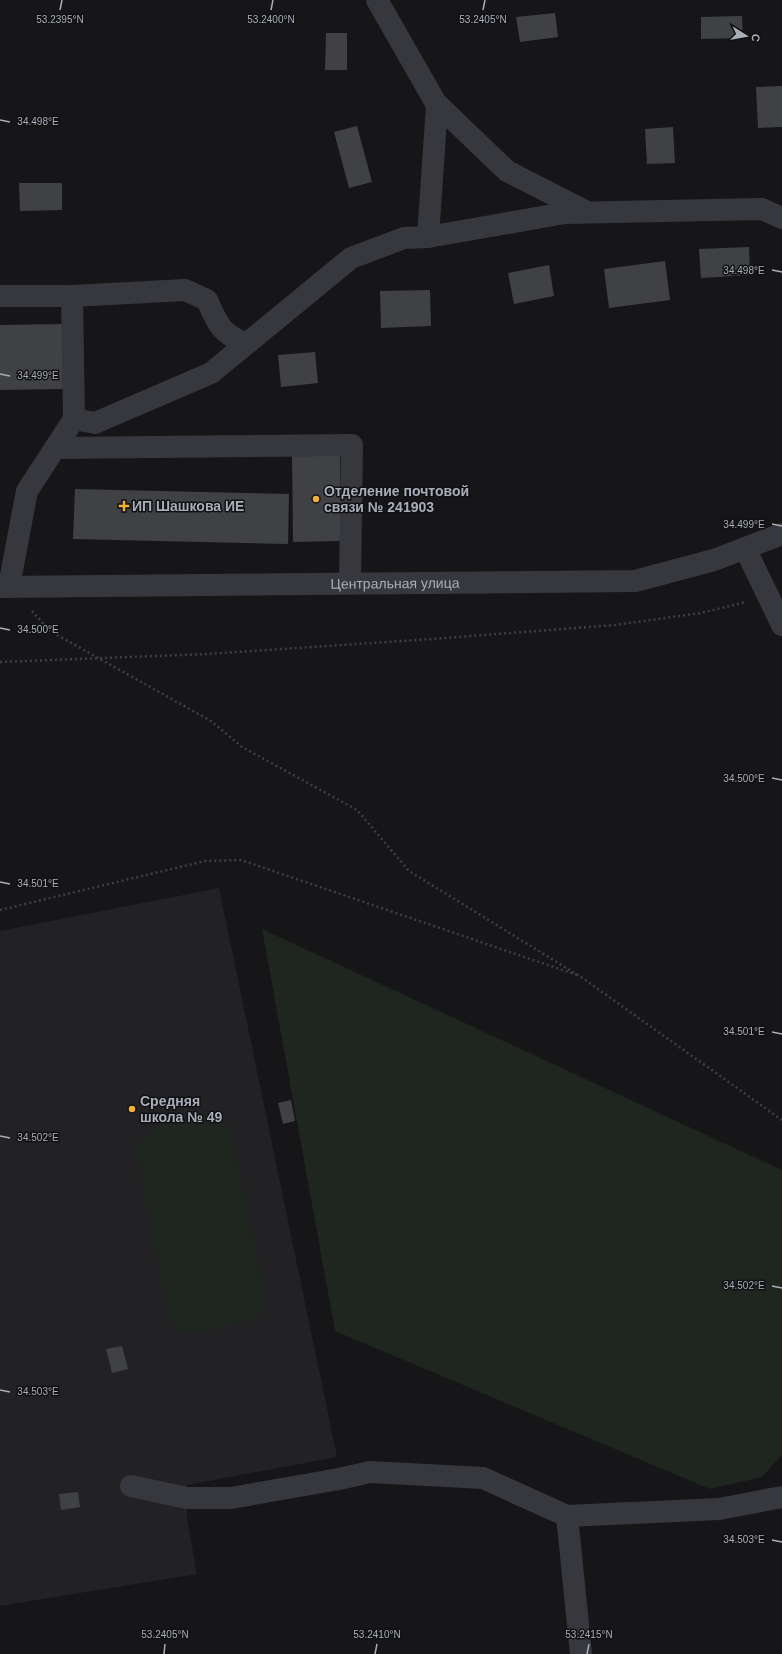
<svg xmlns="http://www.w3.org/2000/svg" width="782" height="1654" viewBox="0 0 782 1654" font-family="Helvetica,sans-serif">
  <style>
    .built { fill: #222225 }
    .green { fill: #1e261f }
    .building { fill: #404145 }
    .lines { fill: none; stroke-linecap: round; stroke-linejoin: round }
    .path { stroke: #3d3f44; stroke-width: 2.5; stroke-dasharray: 2 3; stroke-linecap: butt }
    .minor { stroke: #37383d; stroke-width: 22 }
    .ticks { fill: none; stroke: #a8adb8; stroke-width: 1.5 }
    .poi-dot { fill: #f2b134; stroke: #111113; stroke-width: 1.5 }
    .labels { text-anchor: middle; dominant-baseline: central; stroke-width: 3; stroke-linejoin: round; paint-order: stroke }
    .poi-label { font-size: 14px; font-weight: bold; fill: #a8adb8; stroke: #111113; text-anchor: start }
    .street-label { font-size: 14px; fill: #a8adb8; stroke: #111113 }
    .ticks-label { font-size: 10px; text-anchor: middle; fill: #a8adb8; stroke: #111113; stroke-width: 3; stroke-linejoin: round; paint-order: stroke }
  </style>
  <rect width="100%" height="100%" fill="#161618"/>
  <!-- built -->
  <path class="built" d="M219,888L337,1457L187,1485V1518L197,1574L0,1606V931Z"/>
  <!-- green -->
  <g class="green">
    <path d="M262,929L782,1170V1455L762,1477L710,1489L335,1331Z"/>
    <path d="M201,1115C219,1116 221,1117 231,1133L265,1295C264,1304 262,1310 255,1317C249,1322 194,1335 186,1333C175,1331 170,1322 167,1312L138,1159C138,1155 137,1149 138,1146C143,1128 185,1120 201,1115Z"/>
  </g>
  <!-- building -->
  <g class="building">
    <path d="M555,13L558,37L520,42L516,17Z"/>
    <path d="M742,16L743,38L701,39V17Z"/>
    <path d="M326,33H347V70H325Z"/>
    <path d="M782,86V127L758,128L756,87Z"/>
    <path d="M357,126L372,182L349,188L334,132Z"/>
    <path d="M673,127L675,163L647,164L645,129Z"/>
    <path d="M19,183H62V210L20,211Z"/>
    <path d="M749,247L750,275L701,278L699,249Z"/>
    <path d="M665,261L670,300L609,308L604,269Z"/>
    <path d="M549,265L554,296L514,304L508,273Z"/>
    <path d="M430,290L431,326L381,328L380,291Z"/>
    <path d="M62,324L63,389L0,390V325Z"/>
    <path d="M315,352L318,383L281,387L278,355Z"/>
    <path d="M292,456H340V541L293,542Z"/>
    <path d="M75,489L289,494L288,544L73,539Z"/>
    <path d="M291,1100L295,1121L283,1124L278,1103Z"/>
    <path d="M122,1346L128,1369L112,1373L106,1349Z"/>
    <path d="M78,1492L80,1507L61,1510L59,1494Z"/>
  </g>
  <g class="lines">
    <!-- path -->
    <g class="path">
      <path d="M32,611L50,631L211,721L242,747L357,810L409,871L581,977L782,1120"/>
      <path d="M0,662L207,654L432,639L615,625L701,613L746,602"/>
      <path d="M0,910L205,861L241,860L577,975"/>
    </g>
    <!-- minor -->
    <g class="minor">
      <path d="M377,0L437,105L428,237"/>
      <path d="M437,104L507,171L587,212"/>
      <path d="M0,296H72L185,290L207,300C218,325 220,332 246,344"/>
      <path d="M74,419L95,423L211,373L351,258L404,238L428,237L565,213L762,209L782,218"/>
      <path d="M55,448L352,445L350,583"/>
      <path d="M745,548L782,625"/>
      <path d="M9,586L27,491L74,419L72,296"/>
      <path id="s1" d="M0,587L635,581L714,560L782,534"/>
      <path d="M131,1486L187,1498H231L339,1479L370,1472L483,1478L567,1516L719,1509L782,1497"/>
      <path d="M567,1516L581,1654"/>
    </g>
  </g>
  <!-- ticks -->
  <path class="ticks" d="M60,10L62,0M271,10L273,0M483,10L485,0M0,120L10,122M772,270L782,272M0,374L10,376M772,524L782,526M0,628L10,630M772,778L782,780M0,882L10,884M772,1032L782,1034M0,1136L10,1138M772,1286L782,1288M0,1390L10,1392M772,1540L782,1542M164,1654L165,1644M375,1654L377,1644M587,1654L589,1644"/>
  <!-- markers -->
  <g class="poi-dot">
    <circle cx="316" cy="499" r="4"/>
    <path d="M122 500h4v4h4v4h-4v4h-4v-4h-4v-4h4z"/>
    <circle cx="132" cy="1109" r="4"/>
  </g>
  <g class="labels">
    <!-- poi labels -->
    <g class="poi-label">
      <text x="324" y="491">Отделение почтовой<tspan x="324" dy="16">связи № 241903</tspan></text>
      <text x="132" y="506">ИП Шашкова ИЕ</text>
      <text x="140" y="1101">Средняя<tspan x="140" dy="16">школа № 49</tspan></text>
    </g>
    <!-- street labels -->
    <g class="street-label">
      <text stroke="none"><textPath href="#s1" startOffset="395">Центральная улица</textPath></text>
    </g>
  </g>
  <g class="ticks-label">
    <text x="60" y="23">53.2395°N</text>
    <text x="271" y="23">53.2400°N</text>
    <text x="483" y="23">53.2405°N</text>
    <text x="38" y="125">34.498°E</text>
    <text x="744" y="274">34.498°E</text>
    <text x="38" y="379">34.499°E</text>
    <text x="744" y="528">34.499°E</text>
    <text x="38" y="633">34.500°E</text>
    <text x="744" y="782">34.500°E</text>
    <text x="38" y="887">34.501°E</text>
    <text x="744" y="1035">34.501°E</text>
    <text x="38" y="1141">34.502°E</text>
    <text x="744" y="1289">34.502°E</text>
    <text x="38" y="1395">34.503°E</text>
    <text x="744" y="1543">34.503°E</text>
    <text x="165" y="1638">53.2405°N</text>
    <text x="377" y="1638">53.2410°N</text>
    <text x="589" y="1638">53.2415°N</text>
  </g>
  <!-- north arrow -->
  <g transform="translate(746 36) rotate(101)" stroke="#111113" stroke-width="3" paint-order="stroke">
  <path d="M0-3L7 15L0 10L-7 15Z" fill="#a8adb8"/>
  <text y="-6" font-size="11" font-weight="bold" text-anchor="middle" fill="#a8adb8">С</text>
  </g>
</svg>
